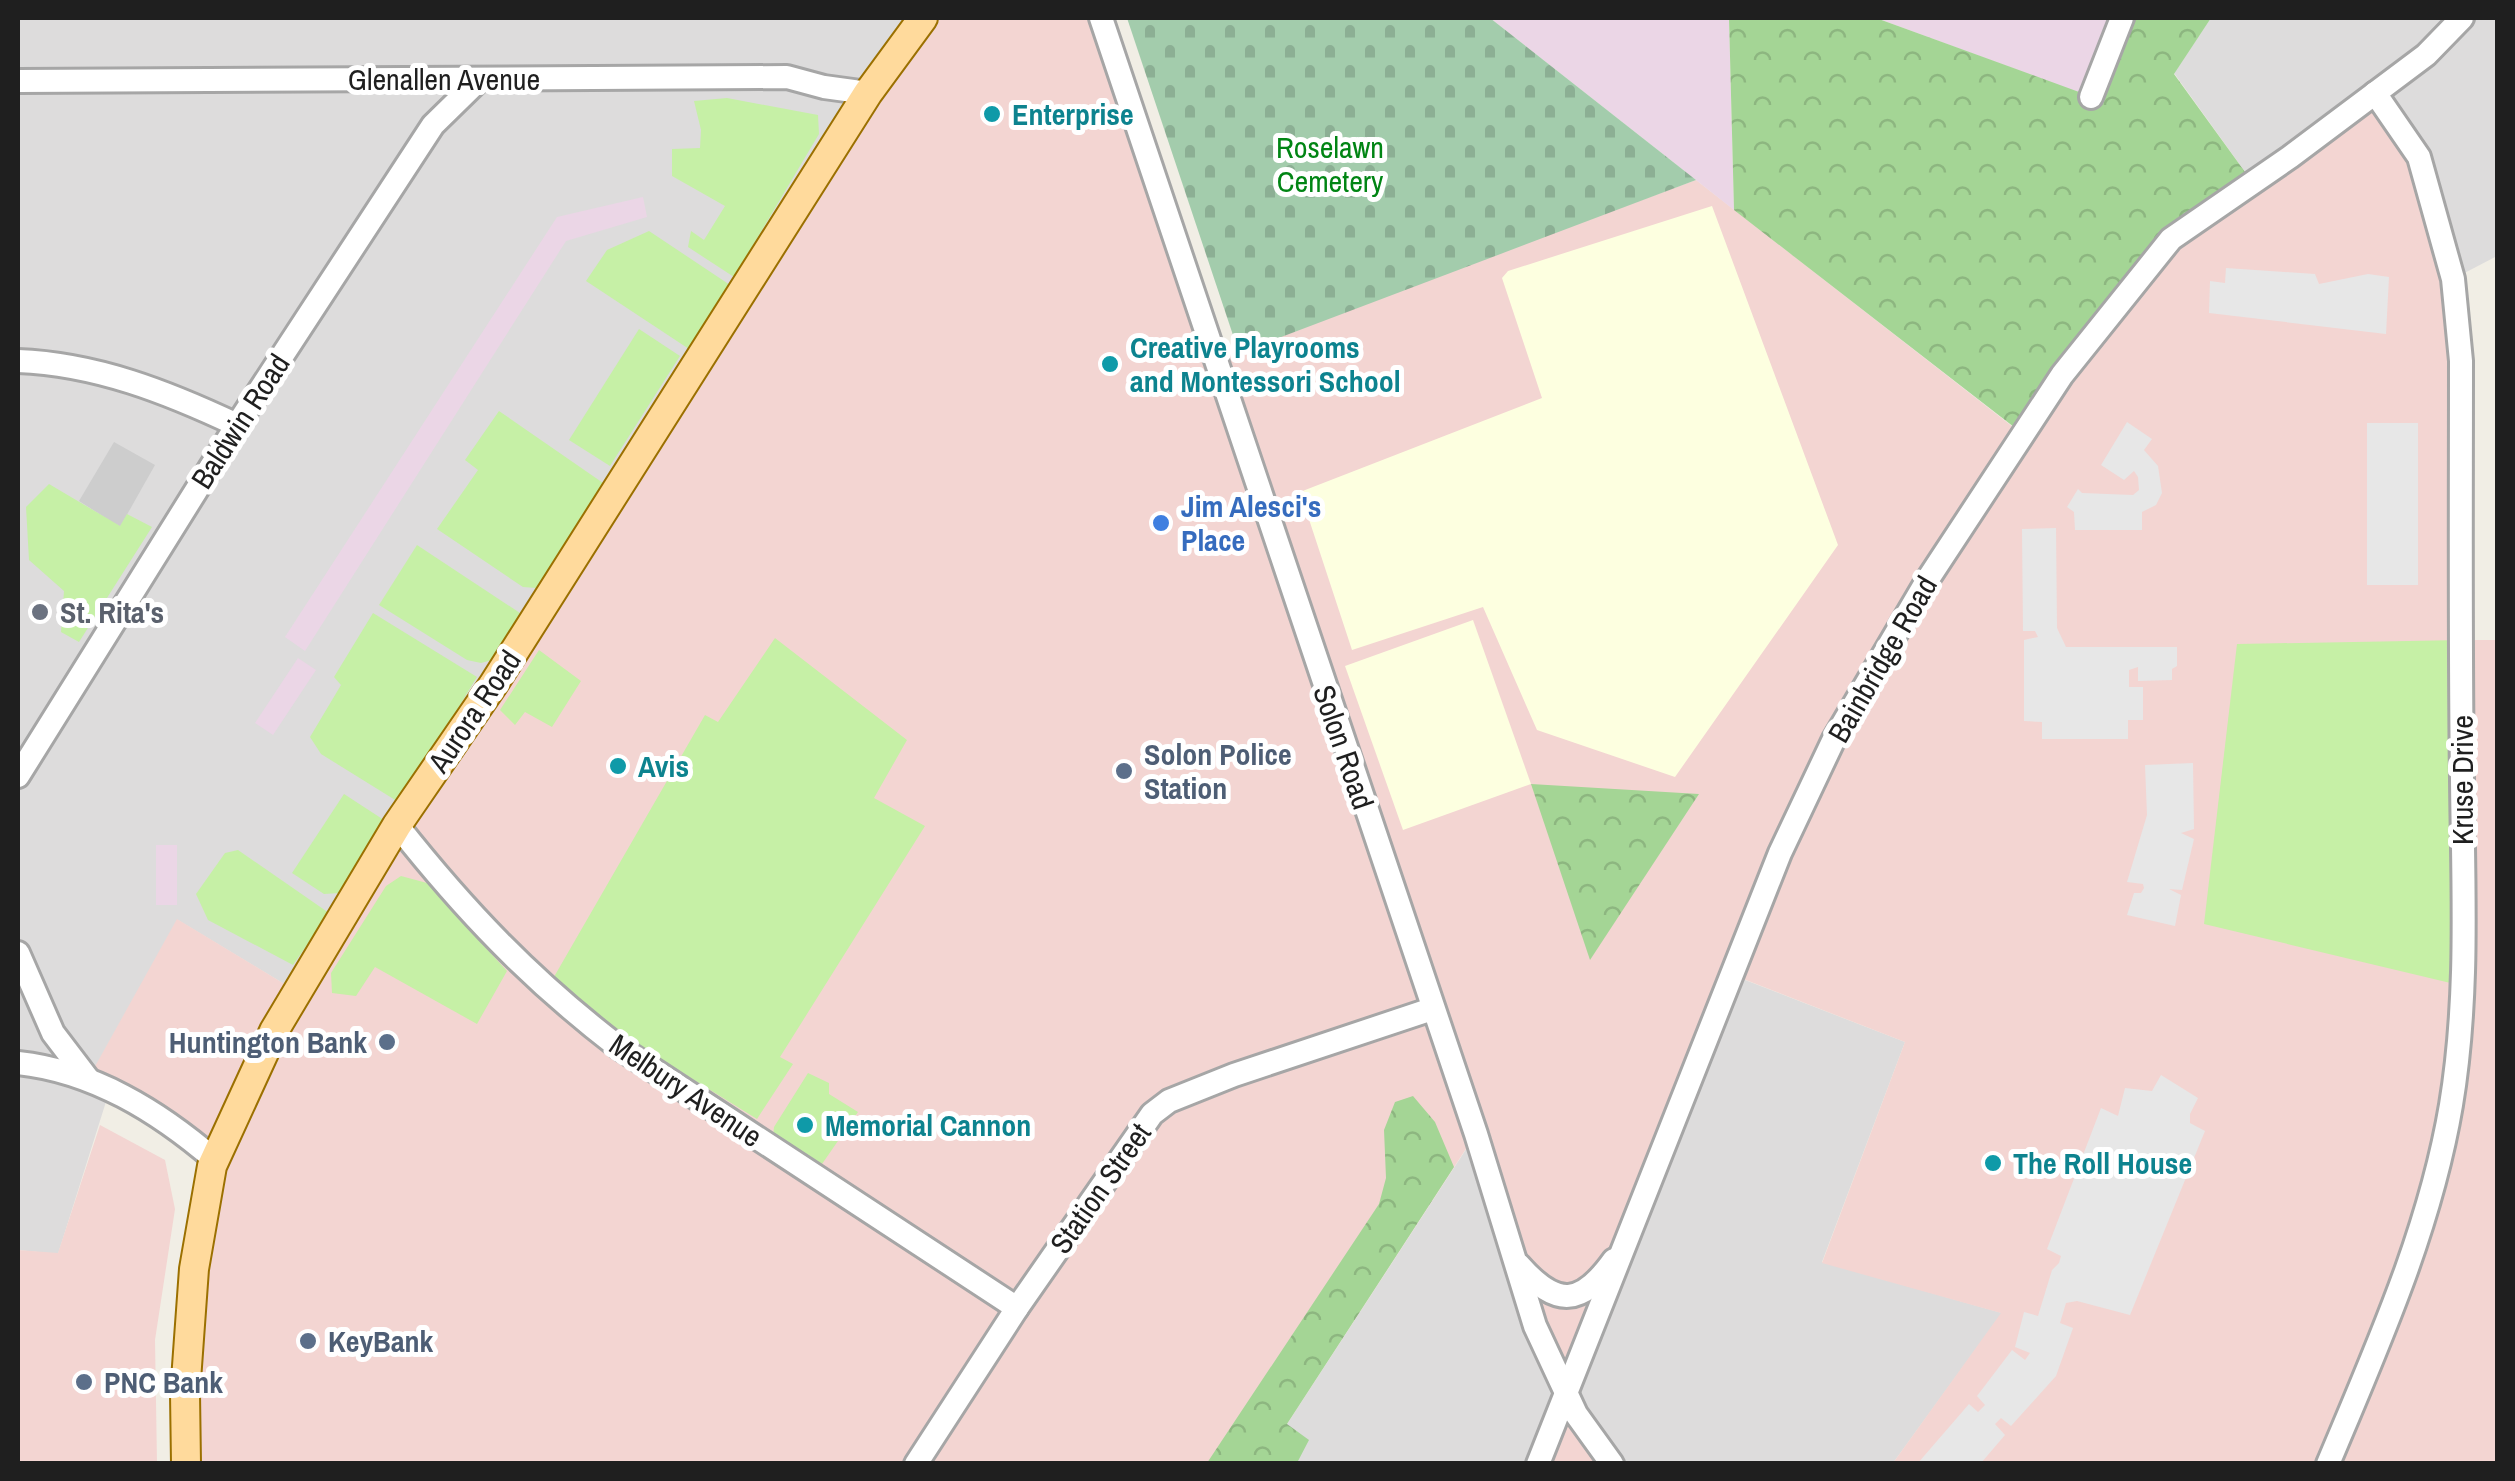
<svg xmlns="http://www.w3.org/2000/svg" width="2515" height="1481" viewBox="0 0 2515 1481" font-family="'Archivo Narrow',sans-serif">
  <style>
    .residential { fill: #dddcdc }
    .commercial { fill: #f3d5d2 }
    .industrial { fill: #ebd6e6 }
    .education { fill: #fdffe0 }
    .religious { fill: #cdcdcd }
    .grass { fill: #c6f0a6 }
    .forest { fill: url(#forest-crowns) }
    .cemetery { fill: url(#cemetery-stones) }
    .parking { fill: #e7e7e7 }
    .lines { fill: none; stroke-linecap: round; stroke-linejoin: round }
    .minor-casing { stroke: #a6a6a6; stroke-width: 28 }
    .major-casing { stroke: #9b7000; stroke-width: 32 }
    .minor { stroke: #fff; stroke-width: 22 }
    .major { stroke: #ffda9c; stroke-width: 28 }
    .culture-dot { fill: #0f9aa8; stroke: #fff; stroke-width: 4 }
    .shop-dot { fill: #3f7fe0; stroke: #fff; stroke-width: 4 }
    .worship-dot { fill: #6b7280; stroke: #fff; stroke-width: 4 }
    .service-dot { fill: #5c6f8a; stroke: #fff; stroke-width: 4 }
    .labels { text-anchor: middle; dominant-baseline: central; stroke-width: 10; stroke-linejoin: round; paint-order: stroke }
    .street-label { font-size: 30px; fill: #1f1f1f; stroke: #fff }
    .culture-label { font-size: 30px; font-weight: bold; fill: #0d838f; stroke: #fff; text-anchor: start }
    .park-label { font-size: 30px; fill: #018514; stroke: #fff }
    .shop-label { font-size: 30px; font-weight: bold; fill: #366cbe; stroke: #fff; text-anchor: start }
    .worship-label { font-size: 30px; font-weight: bold; fill: #5b616d; stroke: #fff; text-anchor: start }
    .service-label { font-size: 30px; font-weight: bold; fill: #4e5e75; stroke: #fff; text-anchor: start }
  </style>
  <defs>
    <pattern id="forest-crowns" width="20" height="18" patternUnits="userSpaceOnUse" patternTransform="scale(2.5)"><rect width="20" height="18" fill="#a4d595"/><path d="M2 6a3 3 0 1 1 6 0M12 15a3 3 0 1 1 6 0" fill="none" stroke="#8db680"/></pattern>
    <pattern id="cemetery-stones" width="16" height="16" patternUnits="userSpaceOnUse" patternTransform="scale(2.5)"><rect width="16" height="16" fill="#a3ccac"/><path d="M2 7V4a2 2 0 0 1 4 0v3zM10 15v-3a2 2 0 0 1 4 0v3z" fill="#8caf94"/></pattern>
  </defs>
  <rect width="100%" height="100%" fill="#f1eee5"/>
  <!-- residential -->
  <g class="residential">
    <path d="M18,18H923L296,991L178,920L110,1089L58,1254L18,1250Z"/>
    <path d="M2211,18H2497V256L2453,279L2253,183L2174,73Z"/>
    <path d="M1732,975L1905,1042L1822,1262L2002,1313L1893,1463L1261,1464L1476,1134Z"/>
  </g>
  <!-- commercial -->
  <g class="commercial">
    <path d="M923,18H1101L1215,357L1696,180L2022,434L2171,239L2375,93L2419,157L2453,279L2462,640H2497V1463H1893L2001,1313L1822,1263L1905,1042L1733,975L1568,1396L1612,1463H1538L1568,1396L1475,1135L1261,1463H186L215,1160L88,1079L177,919L296,991Z"/>
    <path d="M100,1125L165,1160L175,1209L155,1340L157,1463H18V1250L58,1253Z"/>
  </g>
  <!-- industrial -->
  <g class="industrial">
    <path d="M1490,18H1729L1734,210L1696,180Z"/>
    <path d="M1876,18H2122L2091,97Z"/>
    <path d="M643,197L647,217L566,241L305,651L285,637L557,217Z"/>
    <path d="M298,658L316,670L273,735L255,723Z"/>
    <rect x="156" y="845" width="21" height="60"/>
  </g>
  <!-- education -->
  <g class="education">
    <path d="M1712,206L1838,545L1675,777L1537,730L1483,607L1352,650L1300,492L1542,398L1502,278L1508,271Z"/>
    <path d="M1473,620L1531,784L1403,830L1345,666Z"/>
  </g>
  <!-- religious -->
  <path class="religious" d="M114,442L155,465L120,527L79,501Z"/>
  <!-- grass -->
  <g class="grass">
    <path d="M727,98L818,115L819,134L734,277L688,247L691,231L704,240L725,206L672,176V149L700,148L701,130L694,101Z"/>
    <path d="M649,231L730,285L689,349L586,281L607,250Z"/>
    <path d="M639,329L680,356L610,466L569,440Z"/>
    <path d="M499,411L606,485L536,588L523,587L437,529L478,470L465,460Z"/>
    <path d="M49,484L120,526L127,514L152,527L79,642L61,632L64,591L29,560L26,507Z"/>
    <path d="M417,545L520,613L492,660L481,663L467,660L379,605Z"/>
    <path d="M373,613L477,677L400,803L321,754L310,737L341,685L334,677Z"/>
    <path d="M775,638L907,740L874,798L925,826L780,1057L793,1064L757,1119L547,989L705,715L718,722Z"/>
    <path d="M2462,640L2463,986L2204,924L2237,644Z"/>
    <path d="M539,650L581,681L552,727L525,712L515,725L500,710Z"/>
    <path d="M344,794L387,822L340,893L324,894L292,873Z"/>
    <path d="M238,850L329,913L293,965L208,920L196,894L225,853Z"/>
    <path d="M401,876L427,883L507,971L477,1024L375,967L356,996L332,993L331,973L386,886Z"/>
    <path d="M808,1073L829,1083V1094L858,1112L822,1164L773,1136L774,1127Z"/>
  </g>
  <!-- forest -->
  <g class="forest">
    <path d="M1729,18H1876L2090,96L2122,18H2211L2174,74L2253,183L2171,239L2023,434L1734,210Z"/>
    <path d="M1531,784L1699,794L1590,960Z"/>
    <path d="M1413,1096L1435,1122L1454,1167L1287,1424L1309,1440L1297,1463H1207L1379,1204L1386,1178L1384,1130L1395,1102Z"/>
  </g>
  <!-- cemetery -->
  <path class="cemetery" d="M1127,18H1490L1696,180L1239,353Z"/>
  <!-- parking -->
  <g class="parking">
    <path d="M2226,268L2315,274L2319,284L2368,274L2389,277L2386,334L2209,313L2210,281L2225,283Z"/>
    <path d="M2127,422L2152,439L2144,450L2158,466L2162,493L2156,505L2142,512V530H2075L2074,512L2067,507L2078,489L2082,493L2133,495L2139,490L2138,477L2134,471L2124,480L2101,465Z"/>
    <rect x="2367" y="423" width="51" height="162"/>
    <path d="M2056,528L2057,628L2066,647H2177V666L2172,669V680L2138,681V667L2129,670V687H2143V720H2128V739H2042V722L2024,721V640L2038,637L2035,631H2023L2022,529Z"/>
    <path d="M2193,763L2194,829L2181,833L2194,839L2182,890L2169,889L2181,895L2175,926L2127,915L2134,893H2141L2144,888L2143,884L2127,882L2147,815L2145,765Z"/>
    <path d="M2161,1075L2198,1098L2190,1114V1123L2205,1131L2130,1315L2077,1301L2066,1303L2060,1323L2073,1328L2056,1376L2011,1426L2001,1418L1995,1424L2005,1435L1981,1463H1918L1969,1404L1978,1412L1985,1405L1977,1396L2012,1350L2025,1360L2030,1353L2015,1347L2024,1312L2038,1316L2052,1270L2059,1263L2061,1256L2047,1249L2101,1108L2118,1116L2125,1088L2152,1091Z"/>
  </g>
  <g class="lines">
    <defs>
      <g id="minor">
        <path d="M1101,18L1476,1134L1535,1326L1576,1414L1612,1464"/>
        <path d="M18,81L787,77L824,87L868,93"/>
        <path d="M2091,97L2122,18"/>
        <path d="M18,361C96,364 167,392 237,425"/>
        <path d="M18,776L237,425L433,125L480,79"/>
        <path d="M397,825C465,911 530,979 617,1046L1017,1308"/>
        <path d="M18,953L53,1033L88,1079"/>
        <path d="M18,1063C93,1071 158,1111 215,1160"/>
        <path d="M1519,1265C1557,1308 1581,1306 1614,1260"/>
        <path d="M916,1464L1017,1308L1152,1114L1169,1101L1234,1075L1432,1009"/>
        <path d="M1538,1464L1780,853L1834,739L1928,579L2062,375L2171,239L2290,157L2426,55L2462,18"/>
        <path d="M2328,1464C2377,1347 2430,1230 2451,1105C2469,997 2463,887 2462,779C2460,639 2461,500 2461,361L2453,279L2419,157L2375,93"/>
      </g>
      <path id="major" d="M186,1464L185,1394L194,1269L212,1166L274,1031L397,825L493,685L868,93L923,18"/>
    </defs>
    <!-- minor casing -->
    <use href="#minor" class="minor-casing"/>
    <!-- major casing -->
    <use href="#major" class="major-casing"/>
    <!-- minor -->
    <use href="#minor" class="minor"/>
    <!-- major -->
    <use href="#major" class="major"/>
  </g>
  <!-- markers -->
  <g class="culture-dot">
    <circle cx="992" cy="114" r="10"/>
    <circle cx="1110" cy="364" r="10"/>
    <circle cx="618" cy="766" r="10"/>
    <circle cx="805" cy="1125" r="10"/>
    <circle cx="1993" cy="1163" r="10"/>
  </g>
  <circle class="shop-dot" cx="1161" cy="523" r="10"/>
  <circle class="worship-dot" cx="40" cy="612" r="10"/>
  <g class="service-dot">
    <circle cx="1124" cy="771" r="10"/>
    <circle cx="387" cy="1042" r="10"/>
    <circle cx="308" cy="1341" r="10"/>
    <circle cx="84" cy="1382" r="10"/>
  </g>
  <g class="labels">
    <!-- street labels -->
    <g class="street-label">
      <text x="444" y="79">Glenallen Avenue</text>
      <text transform="translate(240 421) rotate(-57)">Baldwin Road</text>
      <text transform="translate(1882 659) rotate(-60)">Bainbridge Road</text>
      <text transform="translate(474 711) rotate(-56)">Aurora Road</text>
      <text transform="translate(1344 747) rotate(71)">Solon Road</text>
      <text transform="translate(2462 780) rotate(-90)">Kruse Drive</text>
      <text transform="translate(686 1090) rotate(34)">Melbury Avenue</text>
      <text transform="translate(1100 1188) rotate(-55)">Station Street</text>
    </g>
    <!-- culture labels -->
    <g class="culture-label">
      <text x="1012" y="114">Enterprise</text>
      <text x="1130" y="347">Creative Playrooms<tspan x="1130" dy="34">and Montessori School</tspan></text>
      <text x="638" y="766">Avis</text>
      <text x="825" y="1125">Memorial Cannon</text>
      <text x="2013" y="1163">The Roll House</text>
    </g>
    <!-- park labels -->
    <g class="park-label">
      <text x="1330" y="147">Roselawn<tspan x="1330" dy="34">Cemetery</tspan></text>
    </g>
    <!-- shop labels -->
    <g class="shop-label">
      <text x="1181" y="506">Jim Alesci's<tspan x="1181" dy="34">Place</tspan></text>
    </g>
    <!-- worship labels -->
    <g class="worship-label">
      <text x="60" y="612">St. Rita's</text>
    </g>
    <!-- service labels -->
    <g class="service-label">
      <text x="1144" y="754">Solon Police<tspan x="1144" dy="34">Station</tspan></text>
      <text x="367" y="1042" text-anchor="end">Huntington Bank</text>
      <text x="328" y="1341">KeyBank</text>
      <text x="104" y="1382">PNC Bank</text>
    </g>
  </g>
  <!-- border -->
  <rect width="2515" height="1481" fill="none" stroke="#1f1f1f" stroke-width="40"/>
</svg>
